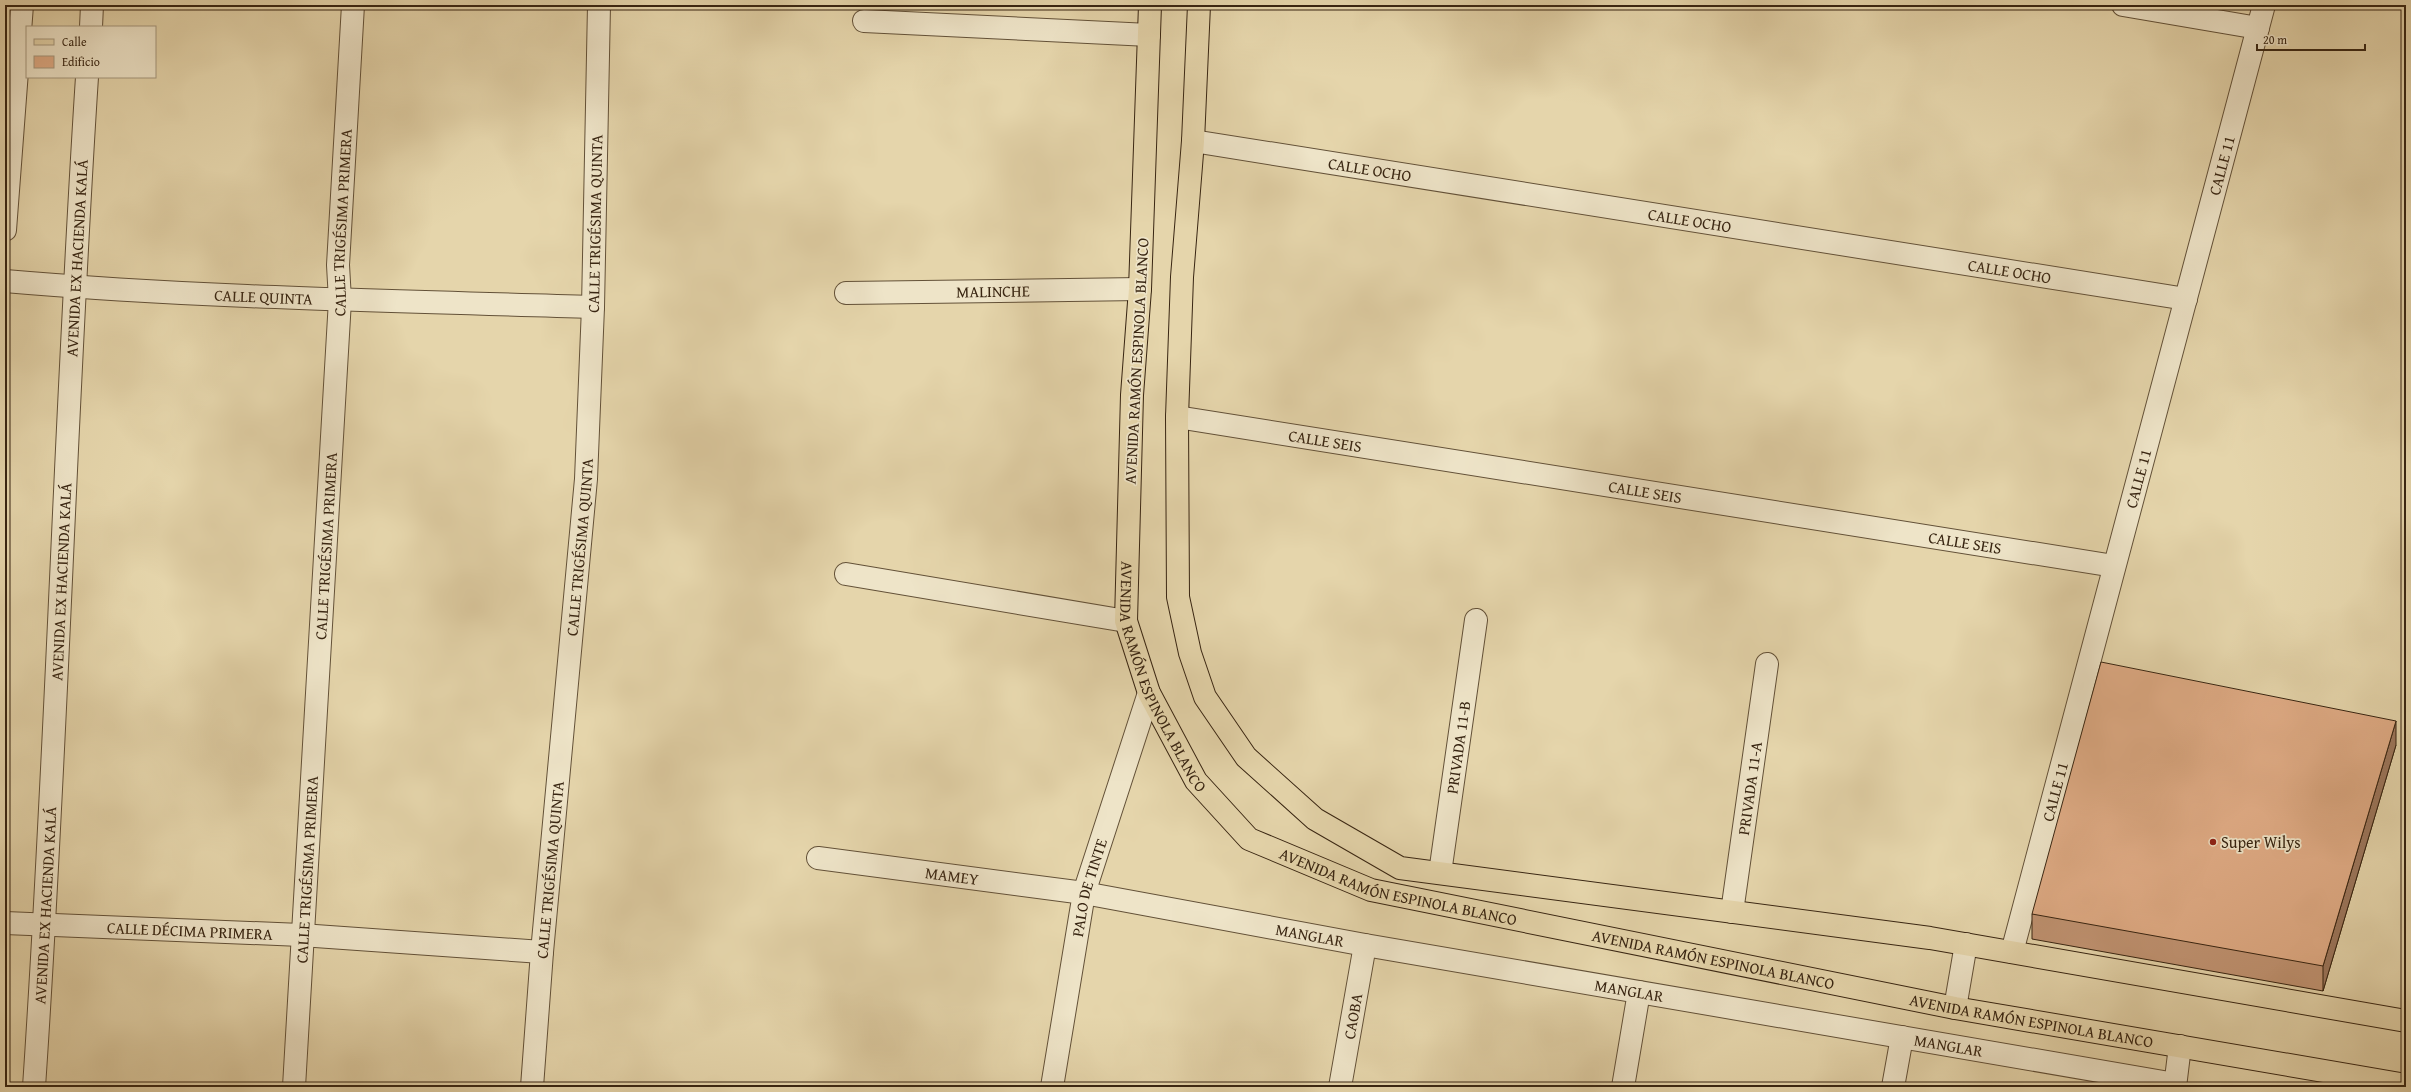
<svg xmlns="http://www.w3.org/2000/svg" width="2411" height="1092" viewBox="0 0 2411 1092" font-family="'Gentium Book Plus',serif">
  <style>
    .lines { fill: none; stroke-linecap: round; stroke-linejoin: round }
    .minor-casing { stroke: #635138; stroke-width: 24 }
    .major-casing { stroke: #382512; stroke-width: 24 }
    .minor { stroke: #eee4c8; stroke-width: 22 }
    .major { stroke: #e5d5ab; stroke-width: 22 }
    .wall { fill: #c19473; stroke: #382512 }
    .shaded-wall { fill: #9d785e; stroke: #382512 }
    .building { fill: #e0ac86; stroke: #382512 }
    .poi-dot { fill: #8f2418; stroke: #eee4c8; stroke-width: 1.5 }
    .labels { text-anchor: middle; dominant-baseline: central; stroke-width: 3.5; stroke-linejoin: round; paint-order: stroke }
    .street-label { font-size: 16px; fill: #382512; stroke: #eee4c8 }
    .poi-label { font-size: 16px; fill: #382512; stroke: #eee4c8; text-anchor: start }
  </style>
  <rect width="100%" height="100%" fill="#e5d5ab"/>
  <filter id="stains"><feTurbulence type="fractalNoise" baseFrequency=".005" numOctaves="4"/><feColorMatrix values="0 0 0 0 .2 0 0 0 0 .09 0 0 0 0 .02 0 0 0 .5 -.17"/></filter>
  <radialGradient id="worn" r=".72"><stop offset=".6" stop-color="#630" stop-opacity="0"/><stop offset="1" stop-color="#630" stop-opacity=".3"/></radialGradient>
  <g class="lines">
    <defs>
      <g id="minor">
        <path d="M2123,5L2258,28"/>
        <path d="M864,21L1149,35"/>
        <path d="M91,27L92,5"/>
        <path id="s1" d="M1193,141L2186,299"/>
        <path d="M5,230L22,5"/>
        <path id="s2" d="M5,281C201,298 397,301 593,307"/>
        <path id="s3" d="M846,293L1140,289"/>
        <path id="s4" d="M1177,417L2114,566"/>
        <path d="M846,574L1126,621"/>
        <path id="s5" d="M818,858L1084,893L1365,945L2175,1084"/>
        <path id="s6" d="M1440,873L1476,620"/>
        <path id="s7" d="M1732,912L1767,664"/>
        <path id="s8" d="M5,923L301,935L542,952"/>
        <path id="s9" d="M2012,952L2264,5"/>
        <path d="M1955,1008L1966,944"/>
        <path id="s10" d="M34,1087C57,751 65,413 87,77"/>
        <path id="s11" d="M294,1087L340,300L338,265L353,5"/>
        <path id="s12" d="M532,1087L542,952L586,479L593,307L599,5"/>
        <path id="s13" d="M1052,1087L1084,893L1149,693"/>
        <path id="s14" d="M1340,1087L1365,945"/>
        <path d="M1623,1087L1639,992"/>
        <path d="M1893,1087L1902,1037"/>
        <path d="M2175,1087L2180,1046"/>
      </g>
      <g id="major">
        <path id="s15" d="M1150,5L1140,289L1132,395L1126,621L1149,693L1196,781L1249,839L1371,890L1955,1008L2406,1085"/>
        <path d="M1199,5L1193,141L1182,277L1177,417L1178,597L1190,653L1205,697L1246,757L1315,819L1400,868L1930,938L2406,1021"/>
      </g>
    </defs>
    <!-- minor casing -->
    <use href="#minor" class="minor-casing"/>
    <!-- major casing -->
    <use href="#major" class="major-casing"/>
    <!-- minor -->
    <use href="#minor" class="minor"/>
    <!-- major -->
    <use href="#major" class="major"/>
  </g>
  <!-- wall -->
  <path class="wall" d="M2396,745L2323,991L2032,939V914Z"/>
  <!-- shaded-wall -->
  <path class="shaded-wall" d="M2396,721V745L2323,991V966Z"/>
  <!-- building -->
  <path class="building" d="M2101,662L2396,721L2323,966L2032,914Z"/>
  <!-- markers -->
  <circle class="poi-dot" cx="2213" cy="842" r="4"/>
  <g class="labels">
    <!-- street labels -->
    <g class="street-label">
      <text stroke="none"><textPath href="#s9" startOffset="814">CALLE 11</textPath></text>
      <text stroke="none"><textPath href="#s1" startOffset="179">CALLE OCHO</textPath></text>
      <text stroke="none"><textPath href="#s1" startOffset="503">CALLE OCHO</textPath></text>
      <text stroke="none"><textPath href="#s11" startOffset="866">CALLE TRIGÉSIMA PRIMERA</textPath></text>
      <text stroke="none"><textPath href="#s12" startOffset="866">CALLE TRIGÉSIMA QUINTA</textPath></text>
      <text stroke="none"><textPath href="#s10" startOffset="830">AVENIDA EX HACIENDA KALÁ</textPath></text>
      <text stroke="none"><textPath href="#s1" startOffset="827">CALLE OCHO</textPath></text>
      <text stroke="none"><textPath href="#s3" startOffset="147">MALINCHE</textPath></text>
      <text stroke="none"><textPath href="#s2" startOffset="259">CALLE QUINTA</textPath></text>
      <text transform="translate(1136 361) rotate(-87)">AVENIDA RAMÓN ESPINOLA BLANCO</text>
      <text stroke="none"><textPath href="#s4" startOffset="150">CALLE SEIS</textPath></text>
      <text stroke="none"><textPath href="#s9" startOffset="490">CALLE 11</textPath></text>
      <text stroke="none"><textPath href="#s4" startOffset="474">CALLE SEIS</textPath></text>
      <text stroke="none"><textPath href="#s4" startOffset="798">CALLE SEIS</textPath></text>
      <text stroke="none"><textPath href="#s11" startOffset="542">CALLE TRIGÉSIMA PRIMERA</textPath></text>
      <text stroke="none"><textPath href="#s12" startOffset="542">CALLE TRIGÉSIMA QUINTA</textPath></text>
      <text stroke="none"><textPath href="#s10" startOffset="506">AVENIDA EX HACIENDA KALÁ</textPath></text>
      <text stroke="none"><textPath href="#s15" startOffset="680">AVENIDA RAMÓN ESPINOLA BLANCO</textPath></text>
      <text stroke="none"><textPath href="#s6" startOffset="127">PRIVADA 11-B</textPath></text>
      <text stroke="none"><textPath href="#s7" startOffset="125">PRIVADA 11-A</textPath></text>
      <text stroke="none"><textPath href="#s9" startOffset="166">CALLE 11</textPath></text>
      <text stroke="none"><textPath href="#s11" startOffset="218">CALLE TRIGÉSIMA PRIMERA</textPath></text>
      <text stroke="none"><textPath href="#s12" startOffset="218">CALLE TRIGÉSIMA QUINTA</textPath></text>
      <text stroke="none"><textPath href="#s5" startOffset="135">MAMEY</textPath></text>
      <text stroke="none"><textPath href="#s15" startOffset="1028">AVENIDA RAMÓN ESPINOLA BLANCO</textPath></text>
      <text stroke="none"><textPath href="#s13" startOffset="203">PALO DE TINTE</textPath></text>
      <text stroke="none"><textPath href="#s10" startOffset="182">AVENIDA EX HACIENDA KALÁ</textPath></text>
      <text stroke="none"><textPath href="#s8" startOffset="185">CALLE DÉCIMA PRIMERA</textPath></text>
      <text stroke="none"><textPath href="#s5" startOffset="498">MANGLAR</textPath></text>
      <text stroke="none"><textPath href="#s15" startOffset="1352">AVENIDA RAMÓN ESPINOLA BLANCO</textPath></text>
      <text stroke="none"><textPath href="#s5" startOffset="822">MANGLAR</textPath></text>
      <text stroke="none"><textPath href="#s14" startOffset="72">CAOBA</textPath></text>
      <text stroke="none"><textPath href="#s15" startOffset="1676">AVENIDA RAMÓN ESPINOLA BLANCO</textPath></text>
      <text stroke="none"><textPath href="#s5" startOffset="1146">MANGLAR</textPath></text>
    </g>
    <!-- poi labels -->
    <g class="poi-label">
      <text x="2221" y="842">Super Wilys</text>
    </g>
  </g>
  <!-- margin -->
  <rect width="2411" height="1092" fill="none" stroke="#e5d5ab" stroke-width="20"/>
  <rect x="6" y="6" width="2399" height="1080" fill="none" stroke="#382512" stroke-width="2"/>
  <rect x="10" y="10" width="2391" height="1072" fill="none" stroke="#382512"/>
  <!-- legend -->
  <rect x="26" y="26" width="130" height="52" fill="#eee4c8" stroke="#a5987f"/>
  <rect x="34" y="39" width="20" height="6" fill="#e5d5ab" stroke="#a5987f"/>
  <text x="62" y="46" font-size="12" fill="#382512">Calle</text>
  <rect x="34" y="56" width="20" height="12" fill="#e0ac86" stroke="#a5987f"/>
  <text x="62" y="66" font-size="12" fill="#382512">Edificio</text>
  <!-- scale -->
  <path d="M2257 44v6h108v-6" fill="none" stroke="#382512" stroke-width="2"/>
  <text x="2263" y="44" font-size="12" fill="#382512" stroke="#eee4c8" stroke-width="3" paint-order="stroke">20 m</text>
  <rect width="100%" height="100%" filter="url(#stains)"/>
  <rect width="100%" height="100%" fill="url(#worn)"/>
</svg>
